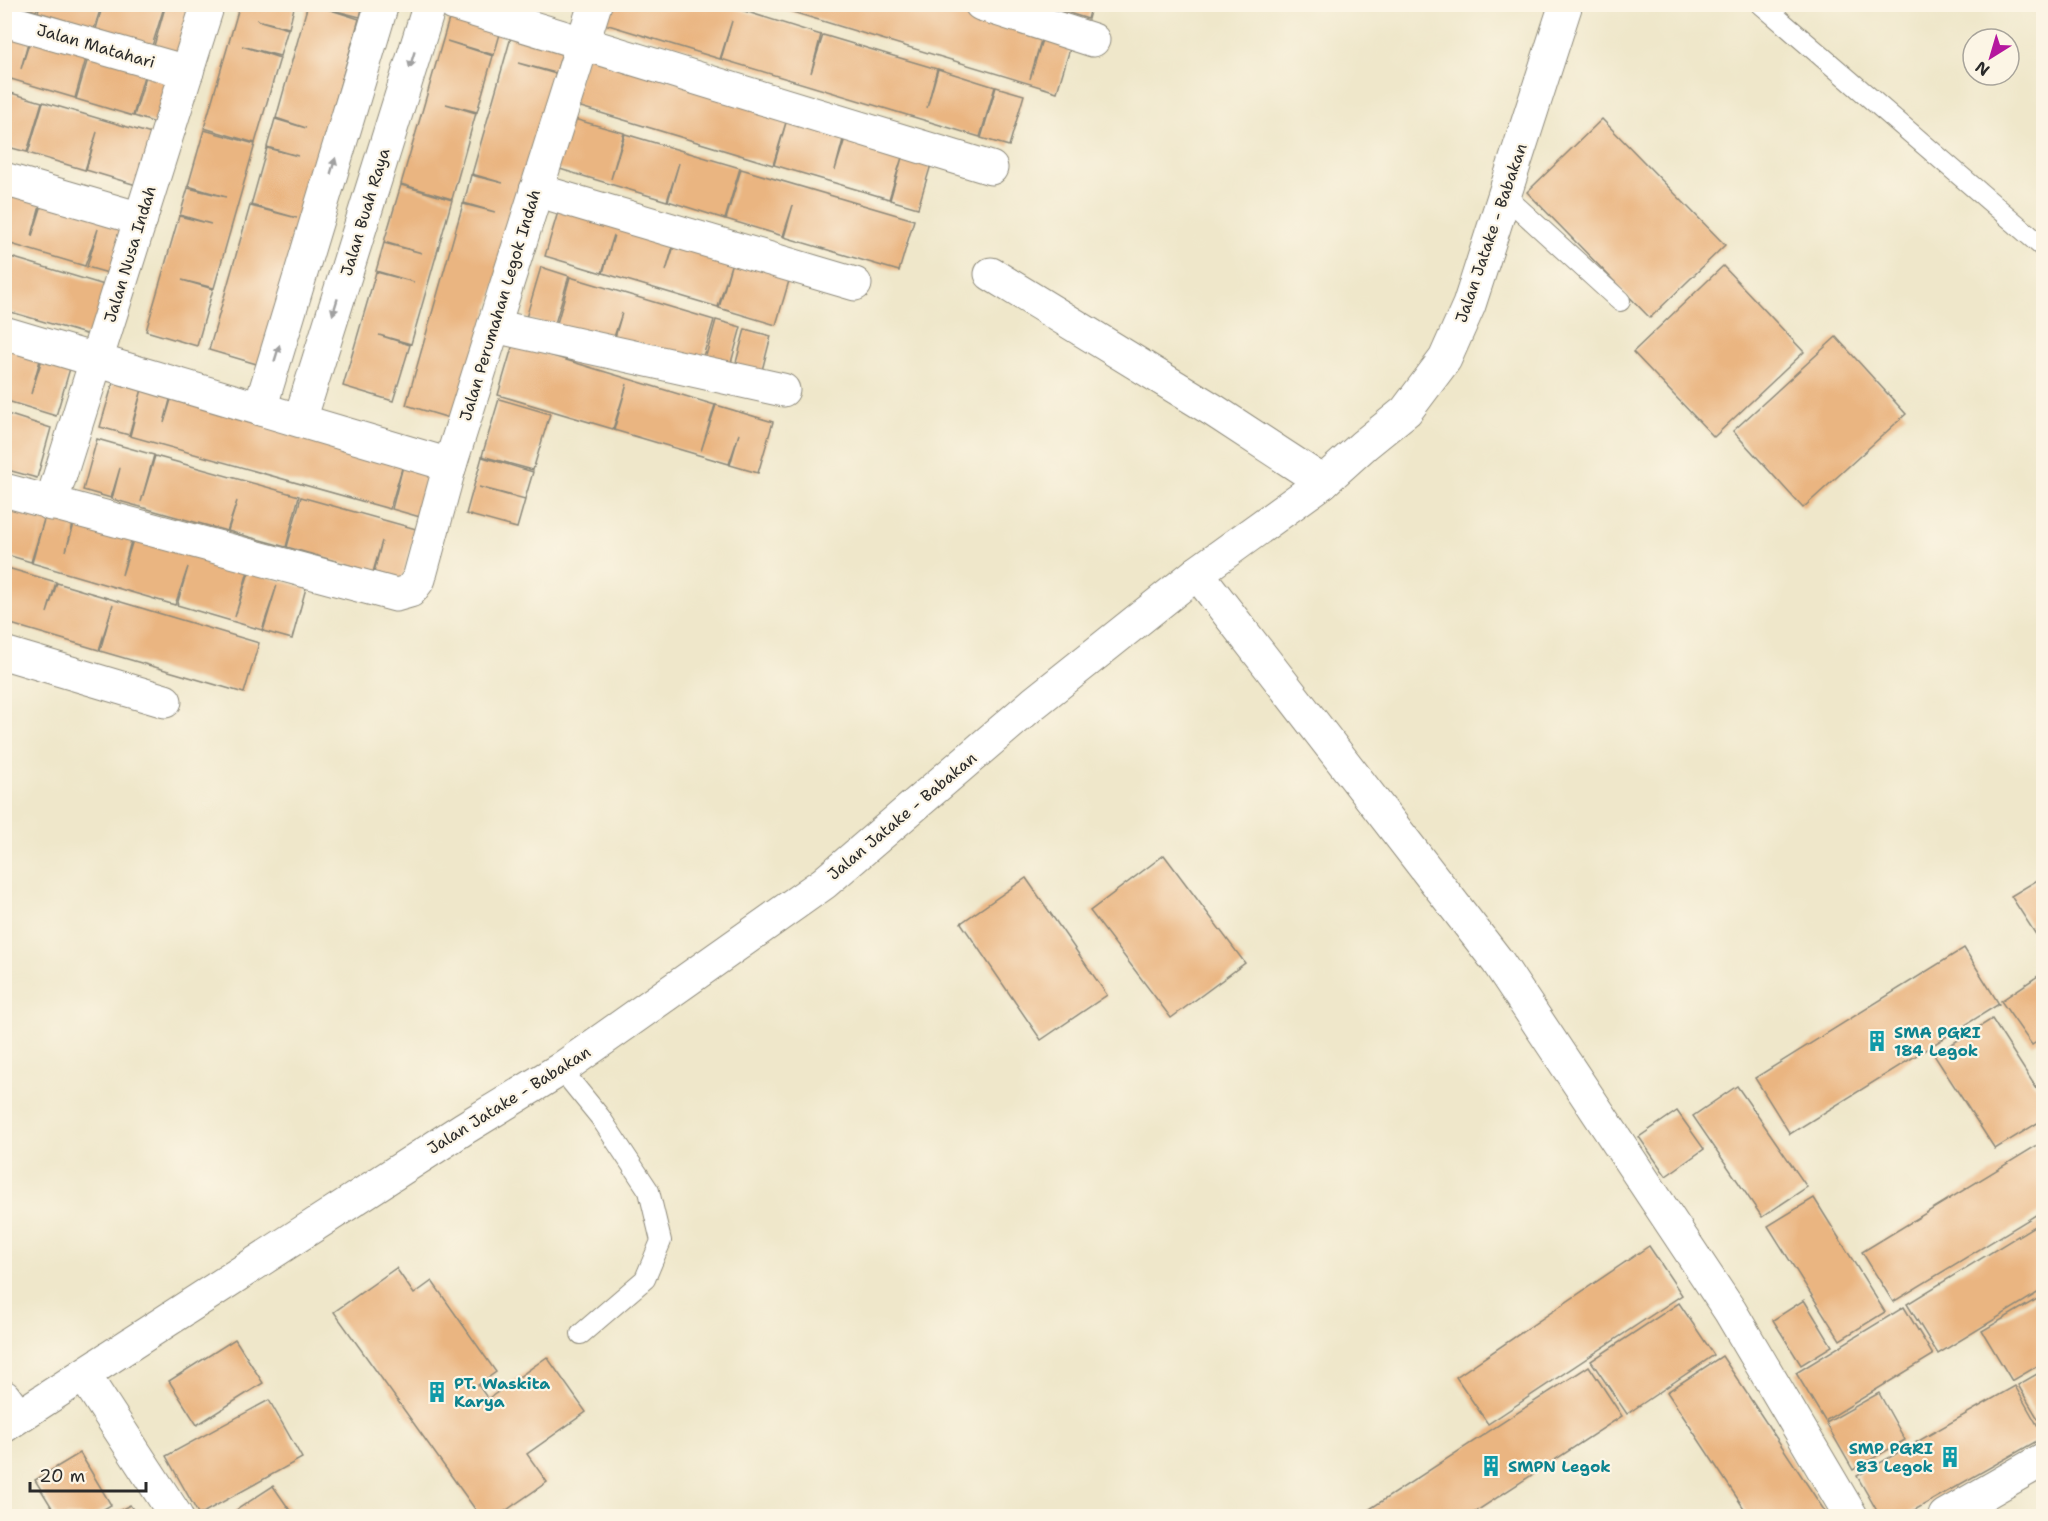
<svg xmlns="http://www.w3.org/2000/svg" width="2048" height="1521" viewBox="0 0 2048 1521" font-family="'Shantell Sans',sans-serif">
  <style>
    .building { fill: #eab581 }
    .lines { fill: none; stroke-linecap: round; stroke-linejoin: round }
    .lane-casing { stroke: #8d897a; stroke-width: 22 }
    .street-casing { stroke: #8d897a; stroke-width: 35 }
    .secondary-casing { stroke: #8d897a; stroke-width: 35 }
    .lane { stroke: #fff; stroke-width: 20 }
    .street { stroke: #fff; stroke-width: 33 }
    .secondary { stroke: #fff; stroke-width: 33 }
    .oneway { fill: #a0a0a0 }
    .labels { text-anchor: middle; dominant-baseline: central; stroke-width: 4.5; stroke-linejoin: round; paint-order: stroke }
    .street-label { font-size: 16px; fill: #2b2b2b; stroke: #fcf5e5 }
    .culture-label { font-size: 16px; font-weight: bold; fill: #0d838f; stroke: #fcf5e5; text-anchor: start }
  </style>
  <rect width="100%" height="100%" fill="#fcf5e5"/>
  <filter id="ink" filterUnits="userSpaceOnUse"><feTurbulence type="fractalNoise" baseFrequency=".0167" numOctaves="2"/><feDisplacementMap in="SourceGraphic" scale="12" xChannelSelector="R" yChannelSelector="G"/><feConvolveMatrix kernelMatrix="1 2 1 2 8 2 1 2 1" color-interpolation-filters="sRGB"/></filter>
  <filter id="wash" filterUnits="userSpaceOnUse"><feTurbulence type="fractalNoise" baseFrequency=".008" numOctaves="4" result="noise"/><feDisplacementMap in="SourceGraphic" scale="24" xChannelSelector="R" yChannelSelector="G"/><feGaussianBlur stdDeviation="1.35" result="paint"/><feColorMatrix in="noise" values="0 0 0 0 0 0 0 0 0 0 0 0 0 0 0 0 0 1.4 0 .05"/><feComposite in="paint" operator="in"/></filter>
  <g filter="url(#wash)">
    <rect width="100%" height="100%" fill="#efe7ca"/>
    <g id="blocks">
      <!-- building -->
      <g class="building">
        <path d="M15,4H39L36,11Z"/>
        <path d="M40,4H102L94,29L38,12Z"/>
        <path d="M103,4H165L152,46L96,29Z"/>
        <path d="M166,4H196L182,55L154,46Z"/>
        <path d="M240,4H295L289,28L257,20L288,29L280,56L242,46L280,58L255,143L204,128Z"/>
        <path d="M308,4L363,5L360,17L321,7L359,19L260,365L209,350L250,206L297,218L251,205L267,148L298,156L267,147L275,119L306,128L276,118Z"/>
        <path d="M611,4H722L821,35L811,73L823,35L937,69L927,108L938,69L995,87L980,137L721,59L732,21L720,59L605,24Z"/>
        <path d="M766,4H948L957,7L1043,33L1030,79L1044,33L1072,42L1057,92Z"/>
        <path d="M1041,4H1092L1088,19Z"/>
        <path d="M451,12L502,27L494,55L447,41L493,56L477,112L446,104L476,113L452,199L401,184Z"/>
        <path d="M4,23L31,31L21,69L33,31L89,48L75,98L4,77Z"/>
        <path d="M513,30L564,46L556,73L518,63L556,74L456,420L406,405L463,204L495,212L464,203L471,175L503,183L472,174Z"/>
        <path d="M91,48L147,65L133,116L76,99Z"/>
        <path d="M586,54L845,132L835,170L847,132L933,158L918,208L890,200L903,154L889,199L774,165L787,119L773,165L571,104Z"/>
        <path d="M149,66L177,74L162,125L134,116Z"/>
        <path d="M996,87L1024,95L1009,146L981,138Z"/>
        <path d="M4,91L42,102L27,152L4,146Z"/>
        <path d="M43,102L158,136L143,187L86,170L97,132L85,170L28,153Z"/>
        <path d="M567,117L624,133L611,179L625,134L740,168L725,219L668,201L679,163L667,201L553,167Z"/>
        <path d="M1602,119L1725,245L1650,318L1527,192Z"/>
        <path d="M204,130L255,144L214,288L182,280L213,289L197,346L146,331L179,216L211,224L180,215L188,188L226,197L188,186Z"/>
        <path d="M741,169L914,220L899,271L784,237L793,205L783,236L726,219Z"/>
        <path d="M401,185L452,200L411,344L379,335L410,345L393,401L343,386L376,272L414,282L376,271L384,243L422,253L384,242Z"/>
        <path d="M4,187L42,198L32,236L44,199L130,224L115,275L87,267L98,229L85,266L4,242Z"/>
        <path d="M560,205L675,239L666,271L676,240L791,274L776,325L719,308L732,262L718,307L603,273L614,235L602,273L545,256Z"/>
        <path d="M4,255L111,287L96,337L4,310Z"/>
        <path d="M1723,266L1804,352L1714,437L1633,352Z"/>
        <path d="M541,267L569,276L554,327L526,318Z"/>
        <path d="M570,277L714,320L699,370L613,344L622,313L612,343L556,327Z"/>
        <path d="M716,320L741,327L729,370L704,363Z"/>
        <path d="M745,329L771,336L760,378L734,370Z"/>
        <path d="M1836,337L1906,414L1803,508L1733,431Z"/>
        <path d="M513,344L715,405L701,451L716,405L773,422L758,473L730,465L739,434L729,464L614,430L627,384L613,429L498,395Z"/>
        <path d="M4,345L41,356L31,394L43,356L71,365L56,416L4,400Z"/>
        <path d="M115,376L172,392L164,423L173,393L405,458L390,509L130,436L142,389L129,435L100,427Z"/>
        <path d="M499,399L550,414L533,470L482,456Z"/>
        <path d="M4,413L51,428L37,478L4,469Z"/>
        <path d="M97,439L154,455L141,502L155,456L299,496L286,547L228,531L237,501L227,531L112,499L120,468L111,498L83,490Z"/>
        <path d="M482,457L533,472L525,499L479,487L525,500L517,528L466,514Z"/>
        <path d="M405,458L434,466L420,517L392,509Z"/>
        <path d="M301,497L416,529L402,580L374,572L382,541L373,572L287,547Z"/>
        <path d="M4,499L74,520L66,551L75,521L132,537L122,575L134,537L248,571L235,617L249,572L306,588L292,639L263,631L277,585L262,630L177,605L188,567L175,605L32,563L45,516L31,562L4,554Z"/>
        <path d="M4,567L56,582L47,613L57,583L259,643L244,693L100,651L113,604L99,650L4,622Z"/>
        <path d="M1164,855L1245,963L1171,1018L1090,911Z"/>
        <path d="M2044,876V947L2011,896Z"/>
        <path d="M1026,878L1107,995L1041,1040L961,923Z"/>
        <path d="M1964,948L1999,1004L1790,1134L1755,1078Z"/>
        <path d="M2044,972V1037L2032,1045L2001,1001Z"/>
        <path d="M1992,1019L2044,1100V1119L1995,1149L1934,1055Z"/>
        <path d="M1737,1086L1807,1187L1762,1217L1693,1116Z"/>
        <path d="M1677,1111L1704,1149L1666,1176L1639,1137Z"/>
        <path d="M2044,1141V1210L1893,1302L1862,1252Z"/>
        <path d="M1814,1198L1885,1312L1840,1340L1768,1226Z"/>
        <path d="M2044,1220V1289L1938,1354L1907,1304Z"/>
        <path d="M1649,1246L1682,1295L1488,1424L1456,1377Z"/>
        <path d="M396,1268L414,1294L432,1281L496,1372L478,1385L488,1399L547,1357L586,1412L527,1454L547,1482L498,1516H480L334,1312Z"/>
        <path d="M2044,1295V1362L2012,1381L1982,1331Z"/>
        <path d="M1804,1300L1832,1346L1801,1365L1773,1320Z"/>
        <path d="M1679,1303L1714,1355L1627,1414L1591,1361Z"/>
        <path d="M1904,1307L1933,1355L1825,1421L1796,1373Z"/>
        <path d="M235,1339L263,1383L197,1425L169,1381Z"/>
        <path d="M1722,1356L1828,1516H1749L1667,1392Z"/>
        <path d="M1589,1366L1622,1416L1469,1516H1359Z"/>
        <path d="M2044,1370V1429L2018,1385Z"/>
        <path d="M2015,1386L2044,1437L1904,1516H1880L1857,1476Z"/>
        <path d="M1879,1393L1905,1440L1853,1470L1826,1423Z"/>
        <path d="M269,1400L302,1458L199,1515L166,1456Z"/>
        <path d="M80,1453L111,1505L92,1516H57L35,1480Z"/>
        <path d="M273,1486L294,1516H227Z"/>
        <path d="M130,1505L137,1516H109Z"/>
      </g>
    </g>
  </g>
  <g filter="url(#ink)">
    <use href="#blocks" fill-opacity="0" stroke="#8d897a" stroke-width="1.5"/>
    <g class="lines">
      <defs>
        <g id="lane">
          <path d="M1761,4L2044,248"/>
          <path d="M1504,195L1620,301"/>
          <path d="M561,1069L600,1117L649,1191L661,1241L645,1279L581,1334"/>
        </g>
        <g id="street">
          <path d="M454,4L991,168"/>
          <path d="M981,4L1093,40"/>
          <path d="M4,20L187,72"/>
          <path d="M4,179L141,219"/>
          <path d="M536,190L855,284"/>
          <path d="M991,274L1213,410L1323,482"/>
          <path d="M494,326L783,390"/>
          <path d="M4,333L450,465"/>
          <path d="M260,409L382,4"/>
          <path d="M300,420L430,4"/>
          <path d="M4,490L396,595L410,591L419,579L450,465L595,4"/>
          <path d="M51,504L208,4"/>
          <path d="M1197,573L1498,962L1730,1311L1851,1516"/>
          <path d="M4,653L165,701"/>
          <path d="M84,1375L176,1516"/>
          <path d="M4,1397L18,1416"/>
          <path d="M1945,1516L2044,1459"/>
        </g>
        <path id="secondary" d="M4,1426L463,1129L561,1069L824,883L1034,703L1197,573L1323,482L1364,445L1406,411L1445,359L1469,305L1566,4"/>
      </defs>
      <!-- lane casing -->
      <use href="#lane" class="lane-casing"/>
      <!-- street casing -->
      <use href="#street" class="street-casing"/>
      <!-- secondary casing -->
      <use href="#secondary" class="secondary-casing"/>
      <!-- lane -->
      <use href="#lane" class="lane"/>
      <!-- street -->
      <use href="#street" class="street"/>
      <!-- secondary -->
      <use href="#secondary" class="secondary"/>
    </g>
    <!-- one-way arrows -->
    <defs><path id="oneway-solid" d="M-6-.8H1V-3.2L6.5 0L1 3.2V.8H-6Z" transform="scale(1.5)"/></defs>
    <g class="oneway">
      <use href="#oneway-solid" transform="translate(412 60) rotate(107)"/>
      <use href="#oneway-solid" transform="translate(333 166) rotate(-73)"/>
      <use href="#oneway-solid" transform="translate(335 307) rotate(107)"/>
      <use href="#oneway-solid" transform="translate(277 353) rotate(-73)"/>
    </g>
  </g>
  <!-- icons -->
  <defs>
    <symbol id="building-bare" viewBox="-9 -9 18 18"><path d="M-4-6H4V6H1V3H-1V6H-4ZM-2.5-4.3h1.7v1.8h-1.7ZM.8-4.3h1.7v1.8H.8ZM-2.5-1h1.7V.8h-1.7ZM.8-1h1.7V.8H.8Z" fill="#0f9aa8" stroke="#fcf5e5" stroke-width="2.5" paint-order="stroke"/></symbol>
  </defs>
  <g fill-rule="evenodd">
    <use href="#building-bare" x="1862" y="1026" width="30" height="30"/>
    <use href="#building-bare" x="422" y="1377" width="30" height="30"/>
    <use href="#building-bare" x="1935" y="1442" width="30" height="30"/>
    <use href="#building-bare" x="1476" y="1451" width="30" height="30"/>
  </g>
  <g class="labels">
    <!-- street labels -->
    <g class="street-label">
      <text transform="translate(96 46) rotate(16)">Jalan Matahari</text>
      <text transform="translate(365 212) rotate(-73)">Jalan Buah Raya</text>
      <text transform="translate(1491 233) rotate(-71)">Jalan Jatake - Babakan</text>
      <text transform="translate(130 254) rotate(-73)">Jalan Nusa Indah</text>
      <text transform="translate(500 305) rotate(-73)">Jalan Perumahan Legok Indah</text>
      <text transform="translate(902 816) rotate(-40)">Jalan Jatake - Babakan</text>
      <text transform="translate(509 1100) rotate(-32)">Jalan Jatake - Babakan</text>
    </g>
    <!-- culture labels -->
    <g class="culture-label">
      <text x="1894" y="1032">SMA PGRI<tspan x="1894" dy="18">184 Legok</tspan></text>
      <text x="454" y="1383">PT. Waskita<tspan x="454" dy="18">Karya</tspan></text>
      <text x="1933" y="1448" text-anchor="end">SMP PGRI<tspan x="1933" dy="18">83 Legok</tspan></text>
      <text x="1508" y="1466">SMPN Legok</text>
    </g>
  </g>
  <!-- margin -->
  <rect width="2048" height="1521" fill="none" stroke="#fcf5e5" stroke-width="24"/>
  <!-- north arrow -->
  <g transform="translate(1991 57) rotate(217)"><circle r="28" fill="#fcf5e5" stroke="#a8a49b" stroke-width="1.5"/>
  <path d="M0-4.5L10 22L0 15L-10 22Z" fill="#b5179e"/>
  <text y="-9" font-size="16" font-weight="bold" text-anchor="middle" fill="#2b2b2b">N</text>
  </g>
  <!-- scale -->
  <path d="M30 1482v9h116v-9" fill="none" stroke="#2b2b2b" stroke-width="3"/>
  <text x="39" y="1482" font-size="18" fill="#2b2b2b" stroke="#fcf5e5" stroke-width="4.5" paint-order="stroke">20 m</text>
</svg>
